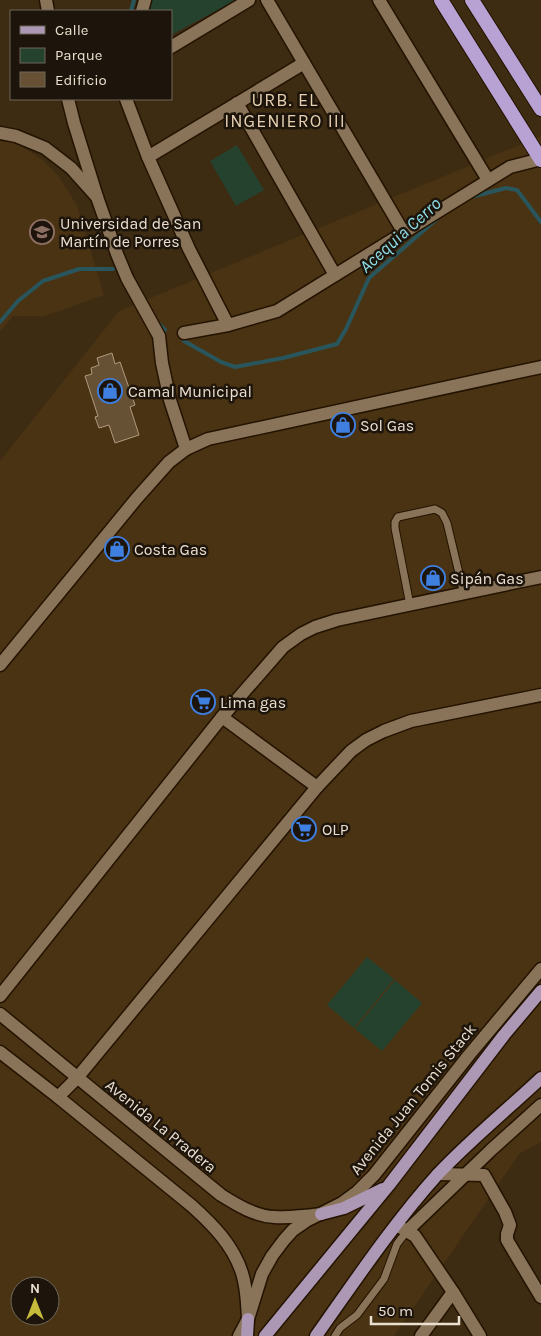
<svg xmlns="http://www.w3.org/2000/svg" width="541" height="1336" viewBox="0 0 541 1336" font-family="Karla,sans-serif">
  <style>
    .built { fill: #4a3313; fill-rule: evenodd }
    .green { fill: #24422e }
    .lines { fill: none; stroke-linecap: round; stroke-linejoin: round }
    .stream { stroke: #29565c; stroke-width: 4 }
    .building { fill: #665135; stroke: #b09a7e }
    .service-casing { stroke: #231300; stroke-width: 9 }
    .minor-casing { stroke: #231300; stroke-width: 15 }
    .tertiary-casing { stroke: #231300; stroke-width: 15 }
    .primary-casing { stroke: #231300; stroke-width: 15 }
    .trunk-casing { stroke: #231300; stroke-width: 16 }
    .service { stroke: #897459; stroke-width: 7 }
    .minor { stroke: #897459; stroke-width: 12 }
    .tertiary { stroke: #897459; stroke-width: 12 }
    .primary { stroke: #ac97b5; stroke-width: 12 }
    .trunk { stroke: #b8a2d4; stroke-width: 14 }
    .labels { text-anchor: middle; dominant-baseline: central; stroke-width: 5; stroke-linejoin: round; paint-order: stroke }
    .poi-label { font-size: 16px; fill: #ebdfd0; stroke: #1d150b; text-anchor: start }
    .street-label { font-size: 16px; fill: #ebdfd0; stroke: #1d150b }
    .neighbourhood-label { font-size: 18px; letter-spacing: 1px; fill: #e6d0b2; stroke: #1d150b }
    .water-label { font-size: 18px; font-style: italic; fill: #8cdde7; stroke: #1d150b }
  </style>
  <rect width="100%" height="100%" fill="#3d2b12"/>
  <!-- built -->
  <g class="built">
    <path d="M541,136V1142L520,1153L394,1336H0V461L119,311ZM20,1286H50V1316H20Z"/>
    <path d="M0,138L11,141L28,150L44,161L58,176L68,191L77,206L82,222L104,295L45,316H13L0,332Z"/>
  </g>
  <!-- green -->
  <g class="green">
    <path d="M152,0H236L171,35V11H149Z"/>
    <path d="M237,145L264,190L236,206L210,161Z"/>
    <path d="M367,957L394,979L354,1028L327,1005Z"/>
    <path d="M395,980L422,1003L382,1051L355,1029Z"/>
  </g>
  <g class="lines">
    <!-- stream -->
    <g class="stream">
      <path d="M131,11L134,0"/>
      <path d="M471,197L506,188L517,190L541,222"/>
      <path d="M0,322L18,301L43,281L79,269H113"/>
      <path d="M158,323L165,330"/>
      <path d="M184,341L221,362L235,367L283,358L337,344L346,329L369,278L438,218"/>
    </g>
  </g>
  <!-- building -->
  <path class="building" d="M112,353L115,364L120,362L135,405L130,407L139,435L115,443L109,425L99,428L95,417L98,416L85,376L92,374L91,368L99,365L97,358Z"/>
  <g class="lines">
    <defs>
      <g id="service">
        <path d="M410,605L395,528V522L398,517L435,509L442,513L447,523L464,594"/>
        <path d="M335,1336L340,1328L357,1315L384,1279L397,1244L407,1231"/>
      </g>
      <g id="minor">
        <path d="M46,0L48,11"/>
        <path d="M267,0L404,233"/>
        <path d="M379,0L488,180"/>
        <path d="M142,11L145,0"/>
        <path d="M171,47L249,0"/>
        <path d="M68,99L74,123L97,197"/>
        <path d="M126,99L148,157L189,249L228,325"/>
        <path d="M237,103L335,275"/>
        <path d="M148,157L304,63"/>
        <path d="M184,333L228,325L277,311L510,167L541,159"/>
        <path d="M186,449L208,439L541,367"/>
        <path d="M222,717L317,787"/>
        <path d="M0,996L222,717L283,647L301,634L315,627L337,620L541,577"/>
        <path d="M58,1097L77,1078L317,787L351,751L366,740L384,731L411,721L541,695"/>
        <path d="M438,1174L484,1175L505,1212L510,1225L507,1234V1240L541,1297"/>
        <path d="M400,1227L415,1236L453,1292L480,1336"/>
        <path d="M407,1231L491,1150L541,1105"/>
        <path d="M239,1336L248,1319L262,1274L272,1256L284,1240L293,1230L306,1221L342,1203L357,1192L374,1175L469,1055L541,969"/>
        <path d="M421,1336L453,1292"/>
      </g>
      <g id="tertiary">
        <path d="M0,133L16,136L45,148L71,168L97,197L117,254L127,278L159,336L162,363L170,400L186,449L169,462L137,498L0,665"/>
        <path d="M0,1014L221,1195C237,1205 255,1216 274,1217C290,1218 306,1216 321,1214"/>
        <path d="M0,1052L58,1097L192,1206C213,1225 233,1245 242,1273C247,1288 247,1304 248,1319"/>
      </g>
      <g id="primary">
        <path d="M321,1214L344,1208L383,1189"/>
        <path d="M247,1336L248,1319"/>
        <path d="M265,1336L389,1185L504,1035L541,991"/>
        <path d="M316,1336C355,1281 393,1224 438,1174C470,1140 507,1110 541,1078"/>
      </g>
      <g id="trunk">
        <path d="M441,0L541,160"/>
        <path d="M472,0L541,109"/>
      </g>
    </defs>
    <!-- service casing -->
    <use href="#service" class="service-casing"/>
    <!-- minor casing -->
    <use href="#minor" class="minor-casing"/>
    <!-- tertiary casing -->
    <use href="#tertiary" class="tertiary-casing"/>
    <!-- primary casing -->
    <use href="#primary" class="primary-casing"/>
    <!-- trunk casing -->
    <use href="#trunk" class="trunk-casing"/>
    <!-- service -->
    <use href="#service" class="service"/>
    <!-- minor -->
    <use href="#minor" class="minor"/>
    <!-- tertiary -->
    <use href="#tertiary" class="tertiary"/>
    <!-- primary -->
    <use href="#primary" class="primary"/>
    <!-- trunk -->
    <use href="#trunk" class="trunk"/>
  </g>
  <!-- icons -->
  <defs>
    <symbol id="university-ring" viewBox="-11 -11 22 22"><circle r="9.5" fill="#1d150b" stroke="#8d6e63" stroke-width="1.5"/><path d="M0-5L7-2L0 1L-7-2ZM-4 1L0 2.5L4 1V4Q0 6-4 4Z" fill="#8d6e63"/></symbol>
    <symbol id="shop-ring" viewBox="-11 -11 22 22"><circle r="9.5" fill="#1d150b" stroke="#3f7fe0" stroke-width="1.5"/><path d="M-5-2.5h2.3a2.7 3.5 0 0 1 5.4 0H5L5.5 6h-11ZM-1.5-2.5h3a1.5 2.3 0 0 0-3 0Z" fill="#3f7fe0"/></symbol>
    <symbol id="supermarket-ring" viewBox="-11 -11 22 22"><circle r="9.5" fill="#1d150b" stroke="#3f7fe0" stroke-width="1.5"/><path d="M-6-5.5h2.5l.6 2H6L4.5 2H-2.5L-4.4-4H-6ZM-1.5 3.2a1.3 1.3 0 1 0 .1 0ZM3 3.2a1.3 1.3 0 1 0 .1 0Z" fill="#3f7fe0"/></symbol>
  </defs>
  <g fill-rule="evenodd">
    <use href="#university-ring" x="28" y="218" width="28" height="28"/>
    <use href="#shop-ring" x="96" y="377" width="28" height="28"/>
    <use href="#shop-ring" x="329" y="411" width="28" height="28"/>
    <use href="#shop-ring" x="103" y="535" width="28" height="28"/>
    <use href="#shop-ring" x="419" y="564" width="28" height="28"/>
    <use href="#supermarket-ring" x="189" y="688" width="28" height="28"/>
    <use href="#supermarket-ring" x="290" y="815" width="28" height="28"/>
  </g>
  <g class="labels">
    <!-- poi labels -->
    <g class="poi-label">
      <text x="60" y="223">Universidad de San<tspan x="60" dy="18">Martín de Porres</tspan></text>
      <text x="128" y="391">Camal Municipal</text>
      <text x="360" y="425">Sol Gas</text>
      <text x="134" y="549">Costa Gas</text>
      <text x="450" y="578">Sipán Gas</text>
      <text x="220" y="702">Lima gas</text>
      <text x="322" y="829">OLP</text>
    </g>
    <!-- street labels -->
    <g class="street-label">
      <text transform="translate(413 1099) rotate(-51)">Avenida Juan Tomis Stack</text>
      <text transform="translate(161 1126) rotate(39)">Avenida La Pradera</text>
    </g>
    <!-- neighbourhood labels -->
    <g class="neighbourhood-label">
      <text x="285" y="100">URB. EL<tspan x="285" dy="21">INGENIERO III</tspan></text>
    </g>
    <!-- water labels -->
    <g class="water-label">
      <text transform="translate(400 235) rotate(-42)">Acequia Cerro</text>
    </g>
  </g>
  <!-- legend -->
  <rect x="10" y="10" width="162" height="90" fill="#1d150b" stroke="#6f665a"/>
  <rect x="20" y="26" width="25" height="8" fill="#ac97b5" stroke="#6f665a"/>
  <text x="55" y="35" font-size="15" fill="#ebdfd0">Calle</text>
  <rect x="20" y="48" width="25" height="15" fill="#24422e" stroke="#6f665a"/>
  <text x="55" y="60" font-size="15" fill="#ebdfd0">Parque</text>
  <rect x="20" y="72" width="25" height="15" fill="#665135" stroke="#6f665a"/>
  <text x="55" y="85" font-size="15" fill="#ebdfd0">Edificio</text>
  <!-- north arrow -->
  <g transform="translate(35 1301)"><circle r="24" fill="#1d150b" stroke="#6f665a"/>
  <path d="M0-4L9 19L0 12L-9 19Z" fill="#c7bb3b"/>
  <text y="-8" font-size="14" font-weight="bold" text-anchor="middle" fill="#ebdfd0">N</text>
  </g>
  <!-- scale -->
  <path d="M371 1316v8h88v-8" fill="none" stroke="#ebdfd0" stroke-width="2.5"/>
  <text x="378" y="1316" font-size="15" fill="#ebdfd0" stroke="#1d150b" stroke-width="4" paint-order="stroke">50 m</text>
</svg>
